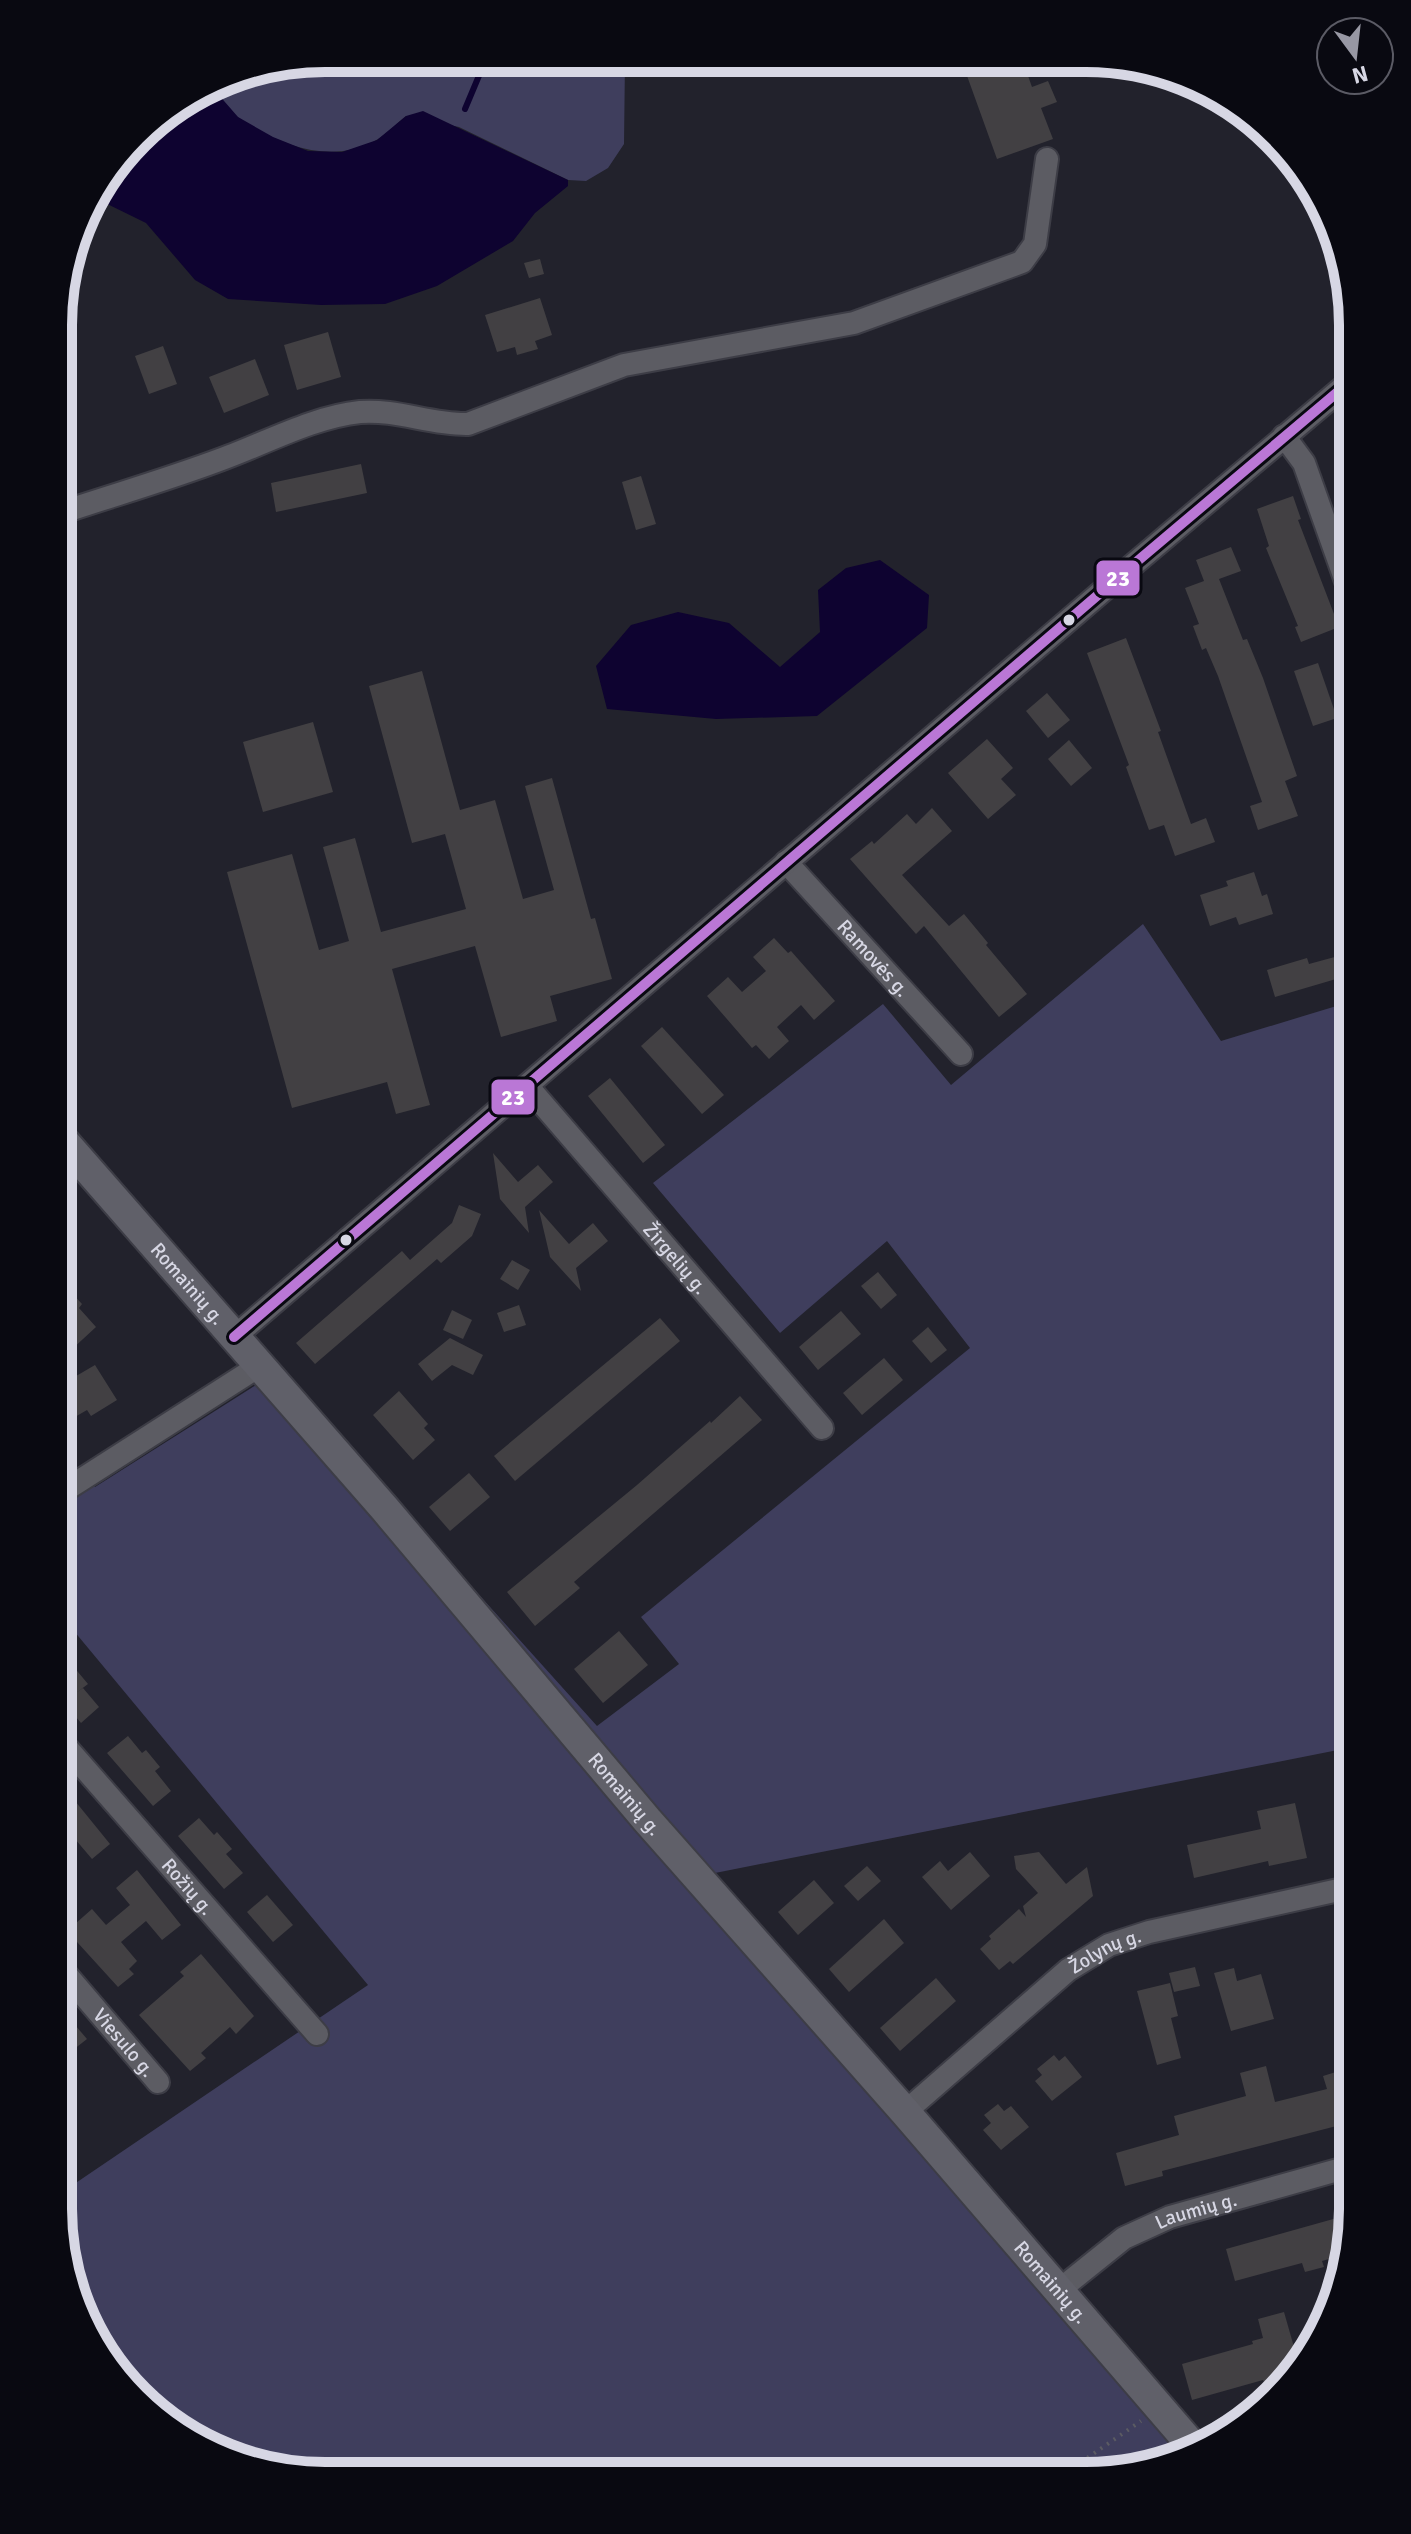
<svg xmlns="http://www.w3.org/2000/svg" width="1411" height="2534" viewBox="0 0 1411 2534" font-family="Signika,sans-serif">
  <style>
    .green { fill: #3f3e5d }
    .water { fill: #0e0330 }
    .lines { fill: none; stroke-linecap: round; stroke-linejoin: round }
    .stream { stroke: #0e0330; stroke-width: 6 }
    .building { fill: #424043 }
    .minor-casing { stroke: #3d3d46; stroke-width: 26 }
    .secondary-casing { stroke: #3d3d46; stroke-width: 34 }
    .path { stroke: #5b5b63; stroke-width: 4; stroke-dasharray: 2 6; stroke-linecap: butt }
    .minor { stroke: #5c5c63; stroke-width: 22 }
    .secondary { stroke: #606069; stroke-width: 30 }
    .bus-1-casing { stroke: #090911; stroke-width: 16 }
    .bus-1 { stroke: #ba77d6; stroke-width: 10 }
    .bus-dot { fill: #d7d7e4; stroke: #090911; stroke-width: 3 }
    .labels { text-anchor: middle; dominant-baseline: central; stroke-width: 6; stroke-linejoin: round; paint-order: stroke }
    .street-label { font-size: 20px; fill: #d7d7e4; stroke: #090911 }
    .rim { fill: none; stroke: #d7d7e4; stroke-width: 10 }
    .line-badge { stroke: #090911; stroke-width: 3 }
    .badge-label { font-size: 22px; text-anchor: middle; font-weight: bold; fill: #fff }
  </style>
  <rect width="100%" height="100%" fill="#22222c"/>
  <!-- green -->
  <g class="green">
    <path d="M325,58L625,60L624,144L608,168L586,181L568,180L459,127L406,116C397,123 388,133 378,139C334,166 278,146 239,118C228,111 220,96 211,86L224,78Z"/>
    <path d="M1143,924L1221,1041L1353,1001V1301L1337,1307L1353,1356V1747L705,1875L1196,2450L1172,2462L1086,2476L290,2474L208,2449L149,2410L72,2295L58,2195L368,1985L59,1613V1450L95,1487L278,1371L597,1726L679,1664L641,1617L970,1348L887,1241L780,1333L653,1183L883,1004L951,1085Z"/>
  </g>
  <!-- water -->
  <g class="water">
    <path d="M211,86L238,117L273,137L308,151L342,152L377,140L406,116L423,111L568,180V186L535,213L513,241L437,286L385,304L321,305L228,299L195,280L146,223L93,197L149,125Z"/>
    <path d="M880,560L929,595L927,628L817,716L716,719L607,709L596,666L631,625L678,612L729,623L780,667L820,632L818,590L846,568Z"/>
  </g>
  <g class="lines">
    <!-- stream -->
    <path class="stream" d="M465,109L486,59"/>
  </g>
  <!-- building -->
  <g class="building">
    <path d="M996,62H1023L1032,87L1048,81L1057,102L1041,108L1053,139L997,159L966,73Z"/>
    <path d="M540,259L544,274L529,278L524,263Z"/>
    <path d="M540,298L552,335L535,341L538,349L517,355L515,347L497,352L485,315Z"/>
    <path d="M328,332L341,377L297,390L284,345Z"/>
    <path d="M163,346L177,384L149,394L135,356Z"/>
    <path d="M255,359L269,395L224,413L209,377Z"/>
    <path d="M361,464L367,493L276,512L271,483Z"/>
    <path d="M641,476L656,524L636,530L622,482Z"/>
    <path d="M1293,496L1301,519L1298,520L1339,627L1301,642L1295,627L1298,626L1266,548L1269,546L1257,509Z"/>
    <path d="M1231,547L1241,571L1219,579L1243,640L1247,639L1263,678L1297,776L1285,781L1298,816L1258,830L1250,806L1262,802L1218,676L1206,648L1202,650L1193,626L1199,624L1185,588L1204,581L1196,560Z"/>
    <path d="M1126,638L1161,731L1158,732L1191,824L1206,818L1215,842L1175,856L1164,825L1149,830L1126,767L1129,765L1087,653Z"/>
    <path d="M1318,663L1337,718L1313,726L1294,671Z"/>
    <path d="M422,671L460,810L495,800L523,899L554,890L525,786L552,778L591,919L595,918L612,979L550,996L557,1021L501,1037L475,946L392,969L430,1105L396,1114L387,1082L292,1108L227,872L292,854L319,950L349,941L323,847L355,838L381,932L466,909L445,834L412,843L369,686Z"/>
    <path d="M1047,693L1070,720L1048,738L1026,711Z"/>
    <path d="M313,722L333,792L263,812L243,742Z"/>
    <path d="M987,739L1013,768L1001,779L1016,795L988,819L948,773Z"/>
    <path d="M1069,740L1092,768L1071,786L1048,759Z"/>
    <path d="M932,808L952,831L902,875L949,926L964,914L988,943L986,945L1027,994L999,1017L924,926L916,934L850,859L872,841L874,844L907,814L916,824Z"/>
    <path d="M1353,834V886H1349L1335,839Z"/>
    <path d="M1254,872L1262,896L1267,894L1273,914L1239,925L1236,917L1210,926L1200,895L1228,886L1226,881Z"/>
    <path d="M774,938L788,953L791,951L835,1001L814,1020L801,1005L777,1027L789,1041L769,1059L756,1045L752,1048L707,996L728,977L742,992L766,971L753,957Z"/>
    <path d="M1353,952V974L1275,997L1267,970L1307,958L1309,964Z"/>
    <path d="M662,1027L724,1095L702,1114L641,1046Z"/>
    <path d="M610,1078L665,1145L643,1163L588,1096Z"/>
    <path d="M493,1153L518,1182L538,1165L553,1182L525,1207L529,1233L500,1199Z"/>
    <path d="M459,1205L481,1214L472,1236L441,1263L437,1259L315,1364L296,1343L402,1251L410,1260L452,1223Z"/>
    <path d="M539,1210L569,1244L593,1223L608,1241L576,1268L581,1291L550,1257Z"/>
    <path d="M512,1260L530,1270L518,1290L500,1279Z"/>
    <path d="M878,1272L897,1295L881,1309L861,1286Z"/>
    <path d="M70,1291L82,1304L79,1308L96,1327L70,1351L59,1339V1301Z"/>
    <path d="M519,1305L526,1325L504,1332L497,1313Z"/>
    <path d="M452,1310L472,1320L463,1339L443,1330Z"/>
    <path d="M841,1311L861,1334L818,1370L799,1347Z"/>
    <path d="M660,1318L680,1341L515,1481L494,1456Z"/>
    <path d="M928,1327L947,1350L931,1363L912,1341Z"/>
    <path d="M450,1338L483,1355L473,1375L452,1365L432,1381L418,1364Z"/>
    <path d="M884,1358L903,1380L862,1415L843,1393Z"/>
    <path d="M95,1365L117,1400L91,1416L87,1410L68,1421L59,1406V1386Z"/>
    <path d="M399,1391L428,1424L424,1428L435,1440L413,1460L373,1415Z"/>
    <path d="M740,1396L762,1420L574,1582L580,1588L535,1626L507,1592L637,1485L710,1421L711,1423Z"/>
    <path d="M469,1473L490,1497L450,1531L429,1507Z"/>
    <path d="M619,1631L648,1665L603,1703L574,1669Z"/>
    <path d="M59,1656L70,1669L73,1666L88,1684L76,1693L83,1688L99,1707L81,1723L64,1703L73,1696L59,1679Z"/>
    <path d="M128,1736L142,1753L146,1750L160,1767L155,1771L171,1791L153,1806L107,1753Z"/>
    <path d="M58,1780L110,1844L92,1859L75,1839L58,1854Z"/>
    <path d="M1295,1803L1307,1858L1269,1866L1268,1861L1194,1878L1187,1845L1261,1829L1257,1811Z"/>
    <path d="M199,1818L214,1835L217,1832L232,1849L226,1854L243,1873L224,1889L178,1836Z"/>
    <path d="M970,1852L990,1876L951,1910L922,1877L940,1861L948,1871Z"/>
    <path d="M1039,1852L1066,1884L1087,1867L1093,1896L1013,1964L1010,1961L999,1970L980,1949L991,1939L989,1936L1019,1909L1026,1917L1023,1906L1038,1893L1016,1869L1014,1856Z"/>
    <path d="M867,1866L881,1881L858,1901L844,1886Z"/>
    <path d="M137,1870L181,1925L162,1940L146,1921L121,1942L137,1961L129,1969L134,1974L118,1987L67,1931L92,1909L106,1925L130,1905L116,1888Z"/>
    <path d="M814,1880L834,1903L798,1935L778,1912Z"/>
    <path d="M267,1895L293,1925L273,1942L247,1912Z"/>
    <path d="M884,1919L904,1943L849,1992L829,1969Z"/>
    <path d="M201,1954L254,2016L236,2034L230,2027L201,2053L206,2058L190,2071L139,2015L184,1976L180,1972Z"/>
    <path d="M1195,1967L1200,1986L1174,1992L1169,1973Z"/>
    <path d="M1234,1968L1237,1981L1261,1974L1274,2019L1231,2031L1214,1973Z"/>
    <path d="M936,1978L956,2001L900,2051L880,2028Z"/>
    <path d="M1170,1983L1178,2016L1171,2018L1181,2058L1157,2065L1137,1991Z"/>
    <path d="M58,2005L87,2039L73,2050L58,2033Z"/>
    <path d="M1054,2055L1059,2061L1065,2056L1082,2077L1052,2101L1035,2081L1042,2075L1037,2069Z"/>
    <path d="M1266,2066L1275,2102L1327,2089L1323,2076L1352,2067V2122L1162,2171L1163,2176L1125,2186L1116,2153L1179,2135L1174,2116L1246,2096L1240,2073Z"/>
    <path d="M998,2104L1004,2111L1011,2106L1029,2127L1001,2150L983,2130L991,2123L984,2115Z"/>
    <path d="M1344,2216L1350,2236L1346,2254L1322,2261L1324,2267L1305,2272L1302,2263L1235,2281L1226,2249Z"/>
    <path d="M1284,2312L1300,2368L1297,2372L1280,2388L1278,2378L1264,2382L1263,2380L1192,2400L1182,2364L1253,2344L1252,2341L1263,2338L1258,2319Z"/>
  </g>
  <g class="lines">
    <defs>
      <g id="minor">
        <path d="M1284,436L1304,463L1353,601"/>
        <path d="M60,513C114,495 169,479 222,459C266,443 313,417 360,412C397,409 431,425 468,424L624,365L854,323L1022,262L1035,244L1047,159"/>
        <path id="s1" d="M786,862L961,1054"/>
        <path id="s2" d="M528,1087L822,1428"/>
        <path d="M234,1337L1134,564L1353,379"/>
        <path d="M59,1494L259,1366"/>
        <path id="s3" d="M59,1739L317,2034"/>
        <path id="s4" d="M58,1965L158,2082"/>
        <path id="s5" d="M905,2112L1068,1970L1109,1945L1149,1932L1352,1887"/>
        <path id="s6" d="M1058,2291L1124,2238L1170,2217L1352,2166"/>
      </g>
      <g id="secondary">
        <path id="s7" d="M59,1136L385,1509L647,1820L905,2112L1196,2450"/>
      </g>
    </defs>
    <!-- minor casing -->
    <use href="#minor" class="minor-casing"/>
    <!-- secondary casing -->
    <use href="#secondary" class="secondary-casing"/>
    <!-- path -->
    <path class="path" d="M1061,2476L1141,2421"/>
    <!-- minor -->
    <use href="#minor" class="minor"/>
    <!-- secondary -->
    <use href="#secondary" class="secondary"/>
    <defs>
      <path id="bus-1" d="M234,1337L1134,564L1353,379"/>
    </defs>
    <!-- bus-1 casing -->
    <use href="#bus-1" class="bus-1-casing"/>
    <!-- bus-1 -->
    <use href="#bus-1" class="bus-1"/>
  </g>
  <!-- markers -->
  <g class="bus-dot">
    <circle cx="1069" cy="620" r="7"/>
    <circle cx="346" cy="1240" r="7"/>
  </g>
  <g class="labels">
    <!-- street labels -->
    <g class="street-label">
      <text stroke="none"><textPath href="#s1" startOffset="130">Ramovės g.</textPath></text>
      <text stroke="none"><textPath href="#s2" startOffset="226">Žirgelių g.</textPath></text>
      <text stroke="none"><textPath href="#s7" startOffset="196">Romainių g.</textPath></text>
      <text stroke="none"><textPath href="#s7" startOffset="868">Romainių g.</textPath></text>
      <text stroke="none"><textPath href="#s3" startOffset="196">Rožių g.</textPath></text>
      <text stroke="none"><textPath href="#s5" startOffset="258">Žolynų g.</textPath></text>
      <text stroke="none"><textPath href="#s4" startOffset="102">Viesulo g.</textPath></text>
      <text stroke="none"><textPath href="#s6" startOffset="162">Laumių g.</textPath></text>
      <text stroke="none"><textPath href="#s7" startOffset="1516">Romainių g.</textPath></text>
    </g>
  </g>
  <!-- crop -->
  <path d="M0 0H1411V2534H0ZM325 72H1086A253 253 0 0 1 1339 325V2209A253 253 0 0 1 1086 2462H325A253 253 0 0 1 72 2209V325A253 253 0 0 1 325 72Z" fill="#090911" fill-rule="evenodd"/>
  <path class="rim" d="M325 72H1086A253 253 0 0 1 1339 325V2209A253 253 0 0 1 1086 2462H325A253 253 0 0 1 72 2209V325A253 253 0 0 1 325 72Z"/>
  <g class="line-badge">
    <rect x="1095" y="559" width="46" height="38" rx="8" fill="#ba77d6"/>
    <rect x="490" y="1078" width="46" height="38" rx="8" fill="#ba77d6"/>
  </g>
  <g class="badge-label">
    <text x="1118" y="586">23</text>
    <text x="513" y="1105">23</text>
  </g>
  <!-- north arrow -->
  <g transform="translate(1355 56) rotate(165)"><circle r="38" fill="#090911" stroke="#5b5b65" stroke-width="2"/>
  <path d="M0-6L14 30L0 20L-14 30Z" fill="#9898a4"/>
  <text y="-12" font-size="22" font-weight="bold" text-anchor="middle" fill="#d7d7e4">N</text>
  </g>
</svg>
